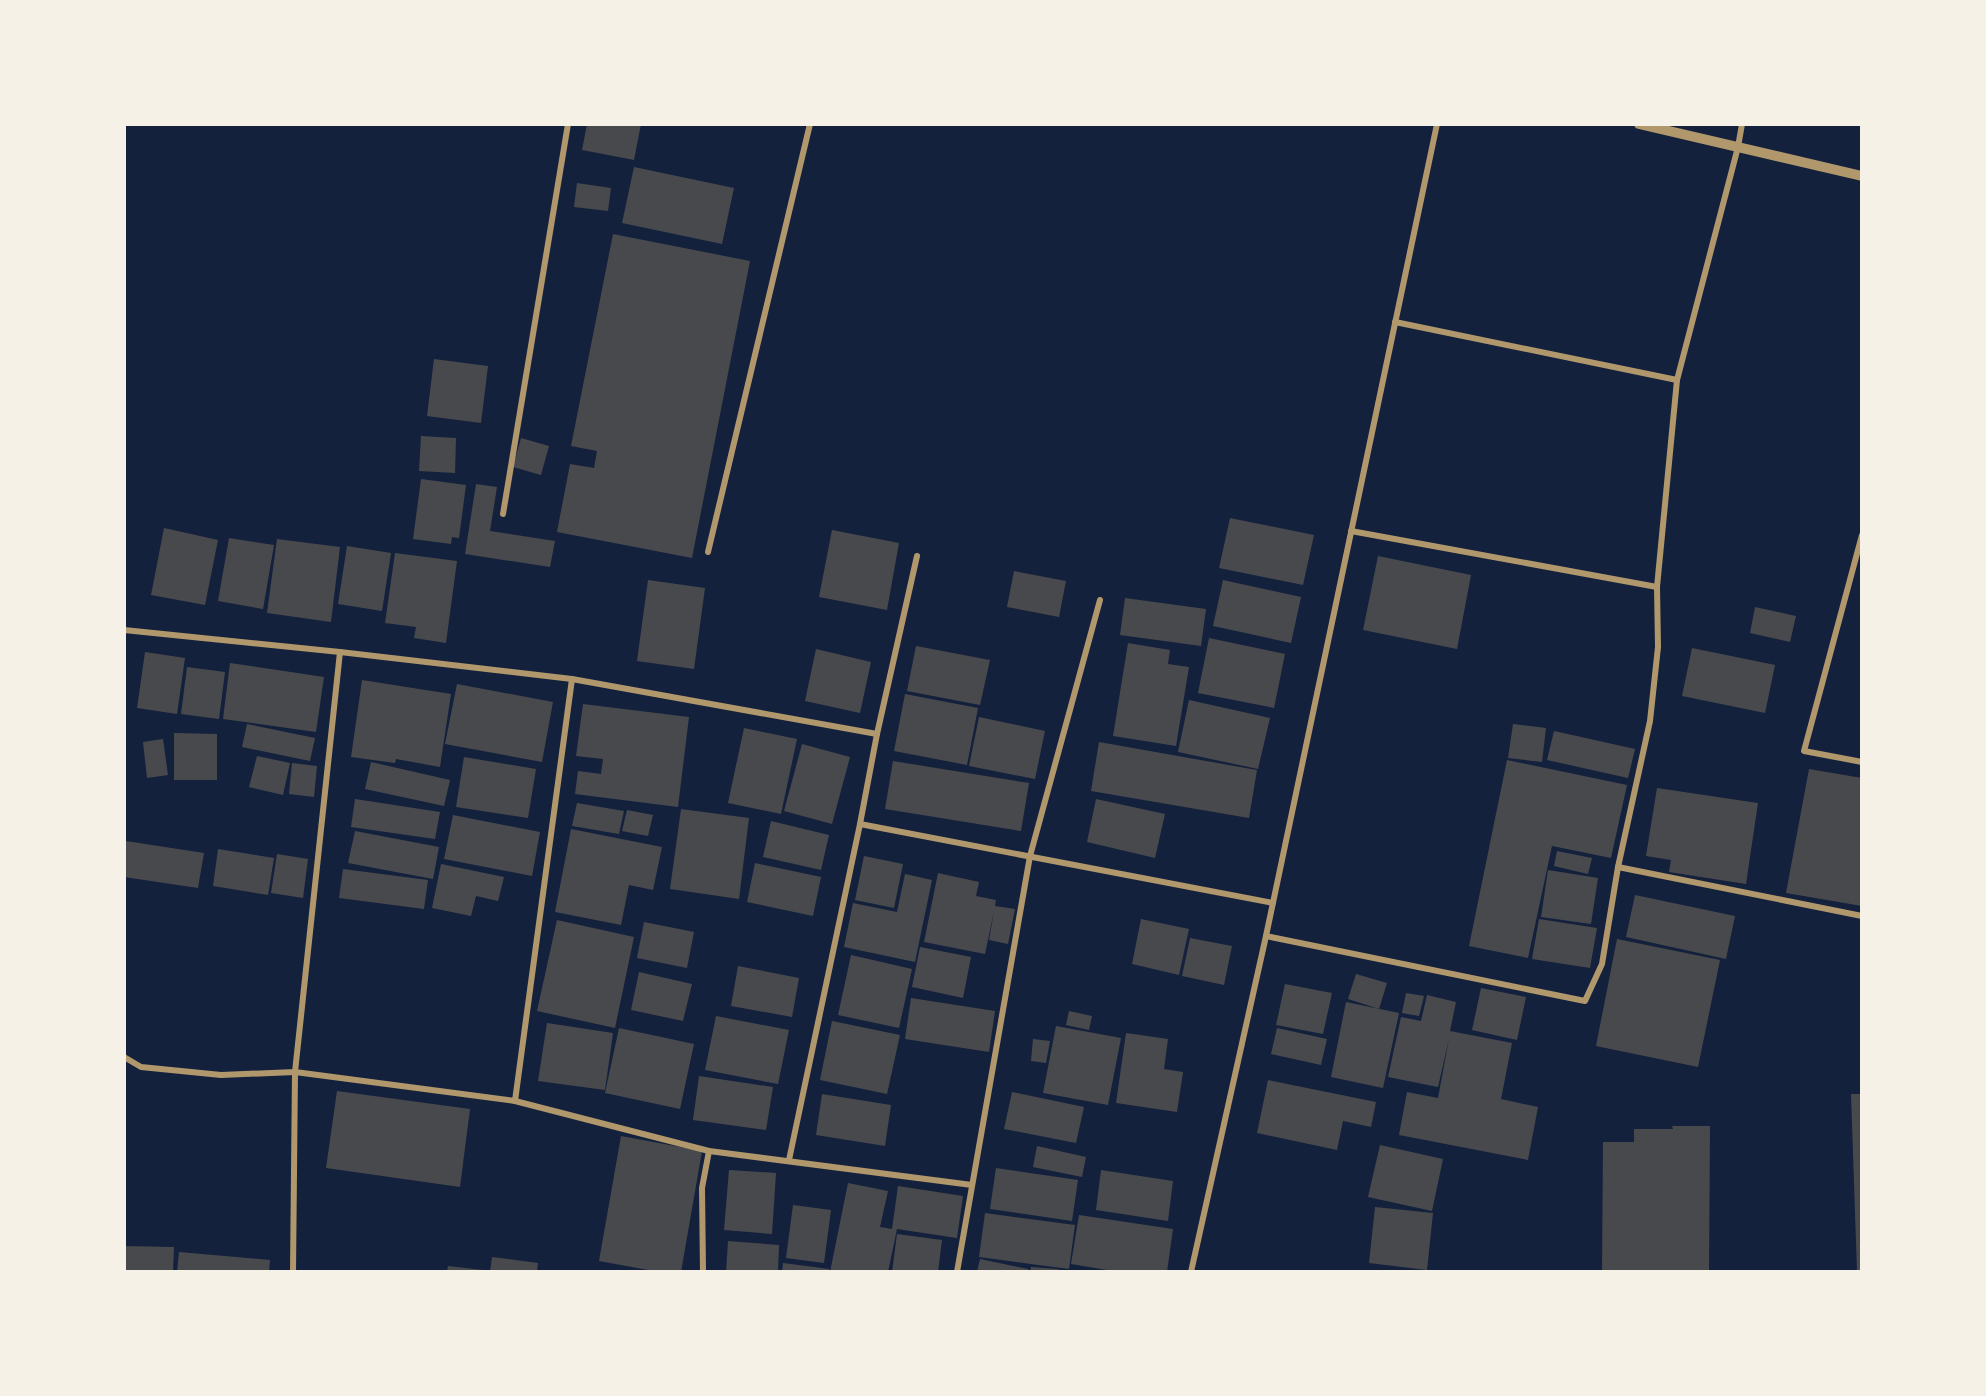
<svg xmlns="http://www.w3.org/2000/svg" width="1986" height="1396" viewBox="0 0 1986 1396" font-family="'Source Sans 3',sans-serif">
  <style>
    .building { fill: #48494c }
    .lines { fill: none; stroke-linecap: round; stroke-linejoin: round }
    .minor { stroke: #b1986c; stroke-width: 6 }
    .tertiary { stroke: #b1986c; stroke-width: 10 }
  </style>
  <rect width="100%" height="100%" fill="#14213d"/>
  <!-- building -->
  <g class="building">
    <path d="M587,124H641L634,160L582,150Z"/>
    <path d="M634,167L734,188L722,244L622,223Z"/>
    <path d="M577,183L611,188L608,211L574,207Z"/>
    <path d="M613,234L750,261L692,558L557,532L570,464L594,468L597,451L571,446Z"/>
    <path d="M434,359L488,366L481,423L427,416Z"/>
    <path d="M421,436L456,438L455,473L419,471Z"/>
    <path d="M521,438L549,446L541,475L513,467Z"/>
    <path d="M421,479L466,485L459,538L452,537L451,544L413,539Z"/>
    <path d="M476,484L497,487L490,531L555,541L550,567L465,554Z"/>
    <path d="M1230,518L1314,535L1303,585L1219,568Z"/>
    <path d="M164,528L218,540L205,605L151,595Z"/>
    <path d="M832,530L899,543L887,610L819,597Z"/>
    <path d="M229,538L274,545L263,609L218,601Z"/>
    <path d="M277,539L340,547L331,622L267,613Z"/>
    <path d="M347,546L391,553L382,611L338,604Z"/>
    <path d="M395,553L457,561L446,643L414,638L416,627L385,623Z"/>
    <path d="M1378,556L1471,575L1457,649L1363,630Z"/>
    <path d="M1014,571L1066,581L1059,617L1007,607Z"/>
    <path d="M648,580L705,588L694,669L637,661Z"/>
    <path d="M1223,580L1301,597L1291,643L1213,626Z"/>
    <path d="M1125,598L1206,609L1201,646L1120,635Z"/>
    <path d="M1755,607L1796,616L1790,642L1750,633Z"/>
    <path d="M1209,638L1285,654L1274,708L1198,693Z"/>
    <path d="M1128,643L1170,650L1168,664L1189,667L1176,746L1113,736Z"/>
    <path d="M916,646L990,660L980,705L907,691Z"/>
    <path d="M1692,648L1775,665L1765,713L1682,696Z"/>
    <path d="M816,649L871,662L860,713L805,701Z"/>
    <path d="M145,652L185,658L177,714L137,708Z"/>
    <path d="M230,663L324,677L316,732L223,719Z"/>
    <path d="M187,667L225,672L219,719L181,714Z"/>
    <path d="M362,680L451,694L440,767L396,759L395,763L351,757Z"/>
    <path d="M457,684L553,702L542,762L445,744Z"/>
    <path d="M905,694L978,708L967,765L894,751Z"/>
    <path d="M1189,700L1270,718L1258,769L1178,752Z"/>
    <path d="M583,704L689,717L678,807L575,794L578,771L601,774L603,759L576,756Z"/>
    <path d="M979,717L1045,731L1035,779L969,766Z"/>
    <path d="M247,724L315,738L310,761L242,747Z"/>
    <path d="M1513,724L1546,728L1542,762L1508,758Z"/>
    <path d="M744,728L797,739L781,814L728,803Z"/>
    <path d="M1554,731L1635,749L1628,778L1547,760Z"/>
    <path d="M174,733L217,734V780H174Z"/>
    <path d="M163,739L168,775L147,778L143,742Z"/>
    <path d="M1099,742L1257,770L1249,818L1091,791Z"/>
    <path d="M802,744L850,757L832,824L784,811Z"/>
    <path d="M257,756L290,763L283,795L249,787Z"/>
    <path d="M464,757L536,769L528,818L456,807Z"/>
    <path d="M1507,760L1627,785L1611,858L1552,846L1528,958L1469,946Z"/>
    <path d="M893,761L1029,783L1021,831L885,809Z"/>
    <path d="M371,762L450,780L444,806L365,789Z"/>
    <path d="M292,763L317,766L314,797L289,794Z"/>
    <path d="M1809,769L1862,778V906L1786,893Z"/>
    <path d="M1657,788L1758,803L1746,884L1669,872L1671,860L1646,856Z"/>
    <path d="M355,799L440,812L435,839L351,827Z"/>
    <path d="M1096,799L1165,814L1155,858L1087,842Z"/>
    <path d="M577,803L624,811L619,834L572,826Z"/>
    <path d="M681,809L749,818L739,899L670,889Z"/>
    <path d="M627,810L653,815L648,836L622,831Z"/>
    <path d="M453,815L540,832L532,876L444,859Z"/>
    <path d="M771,821L829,835L821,870L763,857Z"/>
    <path d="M571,829L662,847L653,890L629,885L621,925L555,912Z"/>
    <path d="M355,831L439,847L433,879L348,863Z"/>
    <path d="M126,841L204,853L198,888L124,877Z"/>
    <path d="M218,849L274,858L268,895L213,886Z"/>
    <path d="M1557,851L1592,858L1588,874L1554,866Z"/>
    <path d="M277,854L308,859L303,898L271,893Z"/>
    <path d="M864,856L903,864L894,908L855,900Z"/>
    <path d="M755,863L821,877L813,916L747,902Z"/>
    <path d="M441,864L504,877L498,901L476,896L471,916L432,908Z"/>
    <path d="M343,869L428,880L424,909L339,898Z"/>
    <path d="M1548,870L1598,878L1591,924L1541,917Z"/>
    <path d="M938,873L979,882L976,896L996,900L995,906L1015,909L1008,944L989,940L994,911L985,954L924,942Z"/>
    <path d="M905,874L932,880L915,962L844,947L853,903L897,912Z"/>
    <path d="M1635,895L1735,916L1726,959L1626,937Z"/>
    <path d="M1141,919L1189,929L1179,975L1132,964Z"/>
    <path d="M1539,919L1597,928L1590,968L1532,959Z"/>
    <path d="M557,920L634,937L615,1028L537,1011Z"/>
    <path d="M644,922L694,932L687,968L637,958Z"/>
    <path d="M1190,938L1232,946L1224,985L1182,976Z"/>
    <path d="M1617,939L1720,960L1698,1067L1596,1046Z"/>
    <path d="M920,947L971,957L963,998L912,987Z"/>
    <path d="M851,955L912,969L899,1028L838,1015Z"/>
    <path d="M738,966L799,978L792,1017L731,1006Z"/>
    <path d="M639,972L692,984L683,1021L631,1010Z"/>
    <path d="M1356,974L1387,983L1379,1009L1348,999Z"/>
    <path d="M1285,984L1332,993L1323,1034L1276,1025Z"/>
    <path d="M1481,988L1526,997L1517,1040L1472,1030Z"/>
    <path d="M1406,993L1424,996L1419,1016L1402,1013Z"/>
    <path d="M1427,995L1456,1002L1450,1031L1512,1043L1501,1099L1538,1107L1528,1160L1399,1135L1407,1092L1438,1098L1449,1039L1438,1087L1388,1077L1401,1017L1421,1021Z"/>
    <path d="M911,998L995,1011L989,1052L905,1039Z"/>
    <path d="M1346,1002L1399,1013L1383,1088L1331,1077Z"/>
    <path d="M1069,1011L1092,1016L1089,1030L1066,1025Z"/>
    <path d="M716,1016L789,1030L778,1084L705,1070Z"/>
    <path d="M832,1021L900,1035L887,1094L820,1080Z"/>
    <path d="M547,1023L613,1033L605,1090L538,1081Z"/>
    <path d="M1056,1026L1121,1038L1108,1105L1043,1093Z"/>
    <path d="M619,1028L694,1044L680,1109L605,1093Z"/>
    <path d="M1277,1028L1327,1039L1321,1065L1271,1054Z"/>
    <path d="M1126,1033L1168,1039L1164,1069L1183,1072L1177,1112L1116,1103Z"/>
    <path d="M1033,1039L1050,1041L1046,1063L1031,1061Z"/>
    <path d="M699,1076L773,1087L766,1130L693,1120Z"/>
    <path d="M1268,1080L1376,1102L1371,1127L1343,1121L1337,1150L1257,1133Z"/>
    <path d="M337,1091L470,1109L460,1187L326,1168Z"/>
    <path d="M1012,1092L1084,1107L1076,1143L1004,1129Z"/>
    <path d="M822,1094L891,1105L885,1146L816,1135Z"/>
    <path d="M1851,1094H1862V1272H1857Z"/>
    <path d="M1672,1126H1710L1709,1272H1602L1603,1142H1634V1129H1673Z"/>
    <path d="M621,1136L702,1151L681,1272H659L599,1261Z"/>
    <path d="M1380,1145L1443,1159L1432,1211L1368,1197Z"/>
    <path d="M1037,1146L1086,1157L1082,1177L1033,1167Z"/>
    <path d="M996,1168L1078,1180L1072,1221L990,1209Z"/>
    <path d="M729,1170L776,1173L772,1234L724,1230Z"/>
    <path d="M1101,1170L1173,1181L1168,1221L1096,1210Z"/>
    <path d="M848,1183L888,1191L880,1227L892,1229L898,1186L963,1196L957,1238L897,1229L888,1272H830Z"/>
    <path d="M793,1205L831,1210L824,1263L786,1258Z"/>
    <path d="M1375,1207L1433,1213L1427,1270L1369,1263Z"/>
    <path d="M985,1213L1075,1225L1069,1269L979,1257Z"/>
    <path d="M1079,1215L1173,1229L1167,1272H1119L1071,1264Z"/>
    <path d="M897,1234L942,1240L938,1272H892Z"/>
    <path d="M728,1241L779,1245L778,1272H726Z"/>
    <path d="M124,1246L174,1247L173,1272H124Z"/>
    <path d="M179,1252L270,1260L269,1272H177Z"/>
    <path d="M492,1257L538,1263L537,1272H490Z"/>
    <path d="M980,1259L1028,1269V1272H977Z"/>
    <path d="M783,1263L829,1269V1272H782Z"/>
    <path d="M448,1266L483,1270V1272H447Z"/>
    <path d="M1031,1267L1057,1269L1066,1272H1030Z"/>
  </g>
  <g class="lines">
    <!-- minor -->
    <g class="minor">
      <path d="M1395,322L1677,380"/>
      <path d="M503,514L568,124"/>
      <path d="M1351,531L1657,587"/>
      <path d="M1862,535L1804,751L1862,762"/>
      <path d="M708,552L810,124"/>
      <path d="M124,630L340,652L572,679L877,734L860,824L1273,903"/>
      <path d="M877,734L917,556"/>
      <path d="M1618,867L1862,916"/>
      <path d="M1266,936L1585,1001L1602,964L1618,867L1650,721L1658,647L1657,587L1677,380L1738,147L1742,124"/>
      <path d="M124,1057L141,1067L221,1075L295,1072L340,652"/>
      <path d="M515,1101L709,1151L972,1185"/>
      <path d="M789,1160L860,824"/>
      <path d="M293,1272L295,1072L515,1101L572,679"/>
      <path d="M703,1272L702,1188L709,1151"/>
      <path d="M957,1272L1030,856L1100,600"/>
      <path d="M1191,1272L1266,936L1437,124"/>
    </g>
    <!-- tertiary -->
    <path class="tertiary" d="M1639,124L1862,176"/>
  </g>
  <!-- border -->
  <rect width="1986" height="1396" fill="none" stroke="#f6f1e7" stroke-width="252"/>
</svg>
